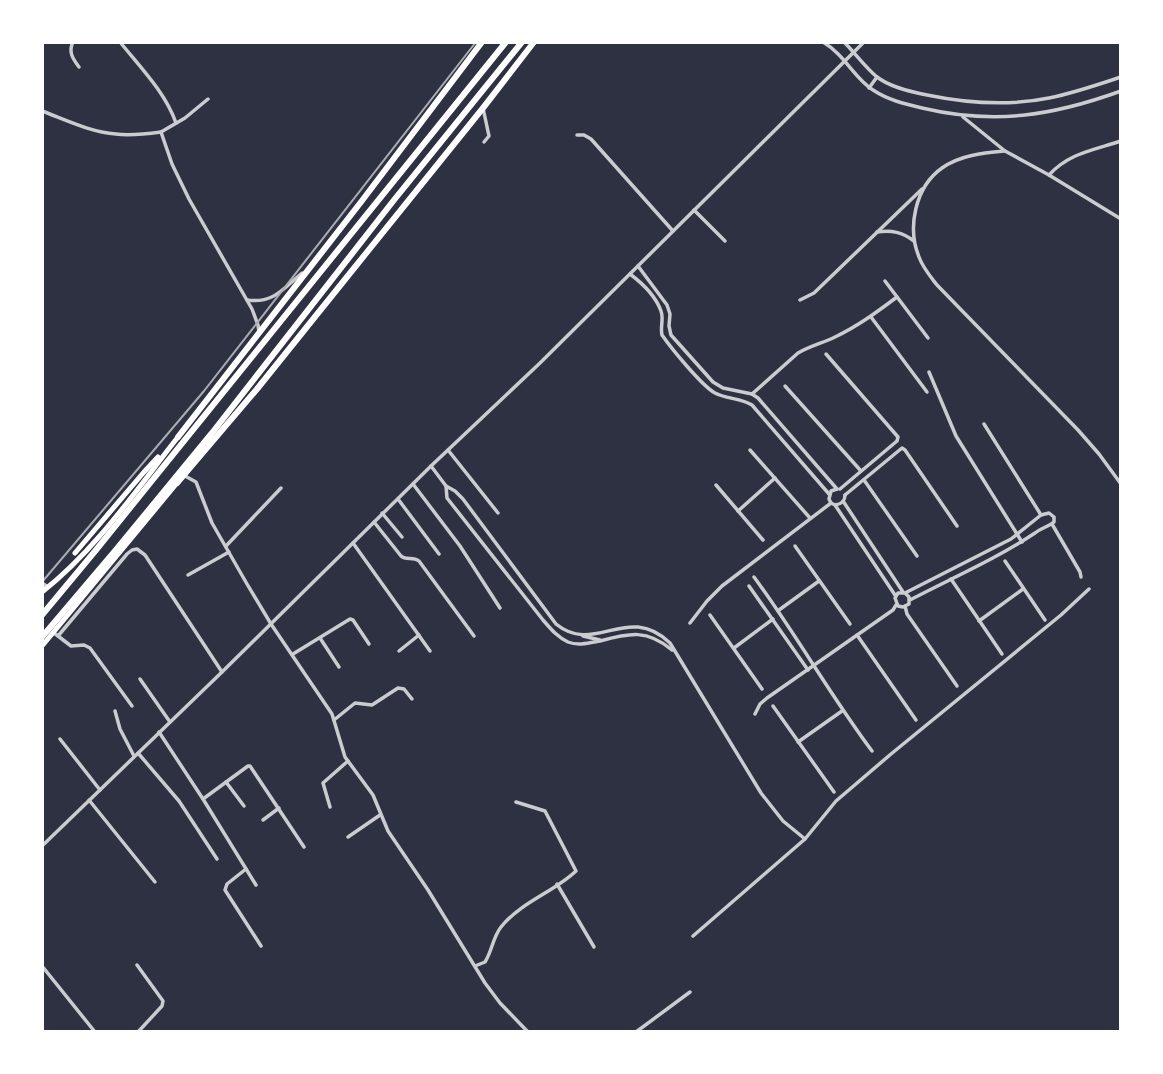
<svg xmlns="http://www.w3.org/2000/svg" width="1163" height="1074" viewBox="0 0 1163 1074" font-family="Barlow,sans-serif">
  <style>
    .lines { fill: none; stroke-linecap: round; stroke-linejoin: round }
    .minor { stroke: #caccd0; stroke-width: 3.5 }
    .tertiary { stroke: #caccd0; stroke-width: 3.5 }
    .primary { stroke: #fff; stroke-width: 5 }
    .motorway { stroke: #fff; stroke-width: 6 }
    .rail { stroke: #abadb3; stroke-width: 2 }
  </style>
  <rect width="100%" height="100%" fill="#2d3142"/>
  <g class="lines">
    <!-- minor -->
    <g class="minor">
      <path d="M73,42C68,52 73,59 79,67"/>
      <path d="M120,42C140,67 165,92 176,123"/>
      <path d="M823,42C845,55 854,78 873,90C888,100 905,104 922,108C994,125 1052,116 1121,91"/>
      <path d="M844,42C855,53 865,67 877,77C890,87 911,92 927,95C966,103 1010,106 1049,98C1074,93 1097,85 1121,77"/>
      <path d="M869,88L877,77"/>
      <path d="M208,99L185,118L161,132L172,164L189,199L252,309L258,325L259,332"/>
      <path d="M483,108L489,136L484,142"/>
      <path d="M42,111C66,120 90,132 116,134C131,136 146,134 161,132"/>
      <path d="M963,117L1005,151L1049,175L1121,219"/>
      <path d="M577,135H584L591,139L673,231"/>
      <path d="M1005,151C983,153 960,155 942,168C915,187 907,228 919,257C923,268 930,276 937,285L1078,430L1099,454L1121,484"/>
      <path d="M1049,175C1069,153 1094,150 1121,141"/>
      <path d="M694,210L725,241"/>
      <path d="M877,232C892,230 902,232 914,241"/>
      <path d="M638,266L667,305L670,314L669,326L671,335L713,382L723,388L752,394L758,398L837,489"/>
      <path d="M630,274C642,283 656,297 661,311C664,319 660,327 662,335C671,348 702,386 715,393C726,399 741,398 752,405L829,494"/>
      <path d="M885,281L928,338"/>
      <path d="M247,300C273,304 283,289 302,273"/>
      <path d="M800,300L814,293L922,189"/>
      <path d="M871,317L927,392"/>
      <path d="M826,354L898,437L897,441L840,489"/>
      <path d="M929,372L956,436L1022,542"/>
      <path d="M785,386L861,471"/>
      <path d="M752,394L798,353C810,346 823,343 835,337C858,326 877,312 897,297"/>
      <path d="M984,424L1041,515"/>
      <path d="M448,450L498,513"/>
      <path d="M750,450L810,518"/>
      <path d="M431,466L446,486L455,491L463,499L556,624C595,656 627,602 670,643L761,793L783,821L805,839"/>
      <path d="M185,476L196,482L212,523L247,584L271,624L332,714L345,757L373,795L388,831L428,890L485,983L500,1003L528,1032"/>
      <path d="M864,480L917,556"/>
      <path d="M413,484L460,546L500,608"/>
      <path d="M716,485L763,540"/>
      <path d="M446,486L447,498L543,620C550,628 557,637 568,642C578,646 589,643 600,641C630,633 647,629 672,650"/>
      <path d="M837,489L831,491L829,499L831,503L835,505L895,595"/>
      <path d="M845,495L902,448L905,450L957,526"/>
      <path d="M398,499L439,554"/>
      <path d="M843,501L903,592"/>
      <path d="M835,505C841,504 845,502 845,495"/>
      <path d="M738,511L775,478"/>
      <path d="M382,513L402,537"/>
      <path d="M374,522L401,556C406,561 413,556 419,561L474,636"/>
      <path d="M1052,524L1080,572L1081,577"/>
      <path d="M353,543L430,651"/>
      <path d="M226,546L281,488"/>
      <path d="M795,546L850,624"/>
      <path d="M1005,561L1045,620"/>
      <path d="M188,575L229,552"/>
      <path d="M754,577C796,634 830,695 872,751"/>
      <path d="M951,579L1002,654"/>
      <path d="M42,583L48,587"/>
      <path d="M749,586L808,670"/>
      <path d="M905,593L909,597V604L903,607L898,606L895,598L898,593H905L1011,539L1041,515L1049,513L1054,517V522C1048,527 1041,528 1035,533C996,559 952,578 910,600"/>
      <path d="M905,606L907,614L957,686"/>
      <path d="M779,610L819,581"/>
      <path d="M710,615L762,689"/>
      <path d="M979,621L1023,589"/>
      <path d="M690,623L707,601L722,586L831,503"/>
      <path d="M54,633L58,636L127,554L132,550L137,549L145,555L222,672"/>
      <path d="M857,635L916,720"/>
      <path d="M58,636L71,646L84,645L90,648L132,706"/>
      <path d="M583,636L600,640"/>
      <path d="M320,638L339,667"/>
      <path d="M734,648L773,619"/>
      <path d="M399,651L419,635"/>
      <path d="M293,654L350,619L353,620L369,644"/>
      <path d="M140,679L170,722"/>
      <path d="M773,706L834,792"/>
      <path d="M115,711L120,729L134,756"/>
      <path d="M755,714L760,704L767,698L893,610L896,605"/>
      <path d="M334,720L355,703L372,705L398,688L404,689L412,699"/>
      <path d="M159,732L203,799L256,885"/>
      <path d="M60,739L100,790"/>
      <path d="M798,742L842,711"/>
      <path d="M138,753L179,801L217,859"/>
      <path d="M226,782L244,806"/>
      <path d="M203,799L248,766H250L304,847"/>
      <path d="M89,800L155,882"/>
      <path d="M330,807L323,783L348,761"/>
      <path d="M263,820L279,808"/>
      <path d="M348,837L380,815"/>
      <path d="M42,846L222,672L431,466L540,363L864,42"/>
      <path d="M246,869L227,884L225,890L261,946"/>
      <path d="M557,884L594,947"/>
      <path d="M693,936L805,839L836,801L891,754L1061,615L1089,589"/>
      <path d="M137,965L163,1001L162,1006L138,1032"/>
      <path d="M475,966L485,962C492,951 493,937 501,927C521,902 554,892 576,871L545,811L516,802"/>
      <path d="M636,1032L690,992"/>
    </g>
    <!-- tertiary -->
    <path class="tertiary" d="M42,966L95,1032"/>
    <!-- primary -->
    <g class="primary">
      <path d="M75,553L144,472L158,457"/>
      <path d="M42,592C95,551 137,489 178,437"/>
      <path d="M42,646L177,483"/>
    </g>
    <!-- motorway -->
    <g class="motorway">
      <path d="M178,437L361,202L482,42"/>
      <path d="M177,483L257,389L355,267L483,108L534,42"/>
      <path d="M42,615L96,550L506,42"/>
      <path d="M42,637L115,551L212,433L394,200L522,42"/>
    </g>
    <!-- rail -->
    <path class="rail" d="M42,582L204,391L476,42"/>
  </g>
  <!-- border -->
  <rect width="1163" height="1074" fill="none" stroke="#ffffff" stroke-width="88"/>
</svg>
